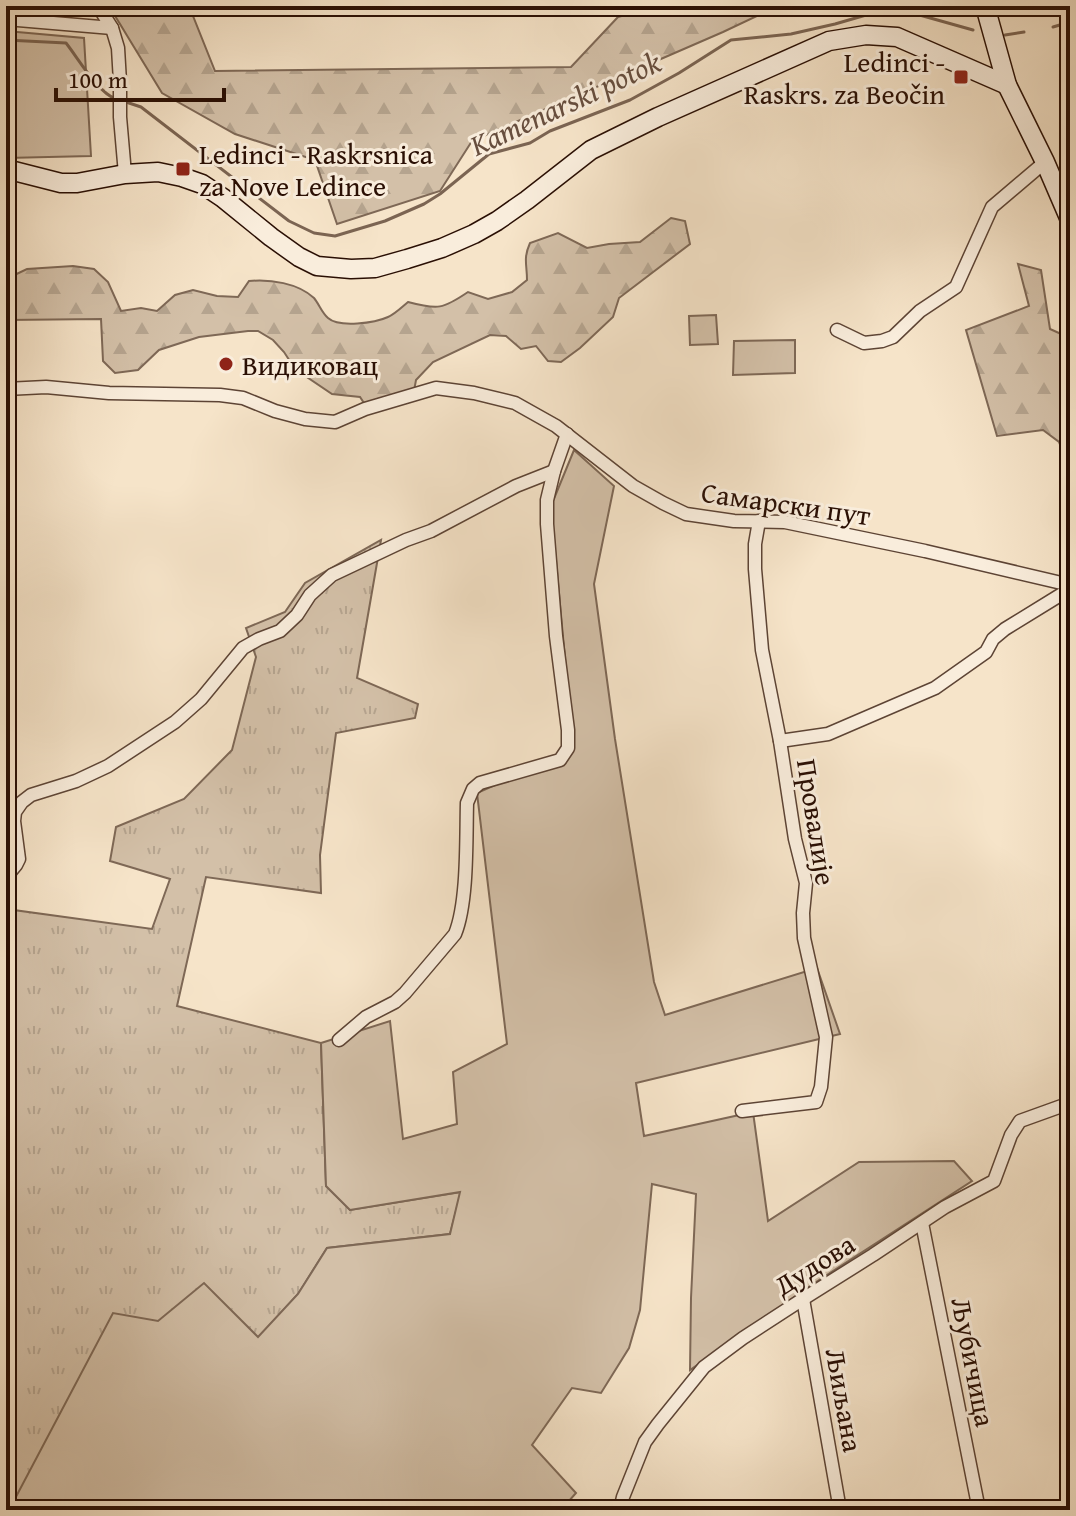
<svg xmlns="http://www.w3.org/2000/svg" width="1076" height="1516" viewBox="0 0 1076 1516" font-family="'Gentium Book Plus',serif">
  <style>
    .grass { fill: url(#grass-tufts); stroke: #7e6856; stroke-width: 2 }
    .forest { fill: url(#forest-firs); stroke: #7e6856; stroke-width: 2 }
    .green { fill: #d3c0a8; stroke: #7e6856; stroke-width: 2 }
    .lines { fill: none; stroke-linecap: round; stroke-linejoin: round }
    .stream { stroke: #7b6452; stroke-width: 3 }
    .street-casing { stroke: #5d4435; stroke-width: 15 }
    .secondary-casing { stroke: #2a0f04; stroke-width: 21 }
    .street { stroke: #f9eddc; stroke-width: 12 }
    .secondary { stroke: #f9eddc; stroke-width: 18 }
    .poi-dot { fill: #8f2418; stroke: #f9eddc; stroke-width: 3 }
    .labels { text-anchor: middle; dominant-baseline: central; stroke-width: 6; stroke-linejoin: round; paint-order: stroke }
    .poi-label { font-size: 28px; fill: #2a0f04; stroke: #f9eddc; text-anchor: start }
    .street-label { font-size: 28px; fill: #2a0f04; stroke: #f9eddc }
    .water-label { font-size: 30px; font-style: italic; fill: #674e3e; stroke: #f9eddc }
  </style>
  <defs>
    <pattern id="grass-tufts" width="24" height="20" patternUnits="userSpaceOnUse" patternTransform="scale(2)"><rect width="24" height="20" fill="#d3c0a8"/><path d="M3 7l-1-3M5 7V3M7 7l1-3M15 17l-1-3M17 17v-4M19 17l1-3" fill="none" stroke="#b5a48f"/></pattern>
    <pattern id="forest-firs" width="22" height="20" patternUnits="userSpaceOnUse" patternTransform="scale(2)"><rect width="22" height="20" fill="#d3c0a8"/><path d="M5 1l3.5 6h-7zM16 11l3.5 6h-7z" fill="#b5a48f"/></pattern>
  </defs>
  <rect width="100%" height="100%" fill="#f6e4c9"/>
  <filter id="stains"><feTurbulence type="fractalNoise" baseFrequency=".0025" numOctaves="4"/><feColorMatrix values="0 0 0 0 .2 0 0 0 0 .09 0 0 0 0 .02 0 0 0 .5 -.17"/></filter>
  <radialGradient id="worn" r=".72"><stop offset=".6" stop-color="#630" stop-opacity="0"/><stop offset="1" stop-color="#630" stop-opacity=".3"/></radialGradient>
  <!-- grass -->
  <path class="grass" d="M381,540L357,678L418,704L415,718L336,733L320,855L321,893L206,877L177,1006L321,1043L326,1186L350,1210L461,1192L450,1234L327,1248L298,1294L258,1338L9,1510H6V909L152,929L170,879L110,861L116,827L184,799L232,750L256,657L246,628L285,612L305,583Z"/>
  <!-- forest -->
  <g class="forest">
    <path d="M109,6H189L215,71L571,67L618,17L647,9L649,6H778L723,32L472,141L440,191L337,224L315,160L235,134L162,93Z"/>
    <path d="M671,218L685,221L690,244L619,298L613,317L580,348L561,362L548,361L536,346L521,349L506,336L490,335L433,362L416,380L414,391L364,403L360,397L332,394L295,369L284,352L273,340L258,331H248L199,337L159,350L138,370L115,373L103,361L101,319L6,320V279L27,269L73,266L94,269L108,282L121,311L141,308L157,311L175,295L193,290L217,296L238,297L249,281C270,279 298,283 314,298C319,304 322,313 328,318C339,328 375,323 388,317C395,314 402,307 408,302C438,310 443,309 468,292L488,299L512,292L527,280C527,264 523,259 530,243L558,233L587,248L609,244L640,242Z"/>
    <path d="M1018,264L1041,270L1050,329L1070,338V471L1059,442L1043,430L997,436L966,330L1029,306Z"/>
  </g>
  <!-- green -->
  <g class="green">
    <path d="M6,31L84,38L91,156L6,158Z"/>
    <path d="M716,315L718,344L690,345L689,316Z"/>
    <path d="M795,340V373L733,375L734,341Z"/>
    <path d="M574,450L614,486L594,584L615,739L654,982L665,1015L817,968L840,1034L636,1083L644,1136L753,1112L768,1221L859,1162L954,1161L972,1181L813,1284L690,1370L691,1298L696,1194L652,1184L640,1310L629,1348L601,1393L572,1388L532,1445L576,1493L561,1510H9L113,1313L158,1321L204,1283L258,1337L298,1294L327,1248L450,1234L460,1192L350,1210L326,1186L321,1043L390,1021L403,1139L457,1124L453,1072L507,1044L477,793L561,756L570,713L551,506Z"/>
  </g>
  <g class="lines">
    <!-- stream -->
    <g class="stream">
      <path d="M1053,27L1070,22"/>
      <path d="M1005,35L1024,32"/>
      <path d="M6,40L66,43C78,58 98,93 116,99"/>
      <path d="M123,101L141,107L289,221L314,233L335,236L385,221L424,204L440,194L489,154L530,143L550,131L630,100L679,73L731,40L791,34L835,24L880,11L916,14L973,30"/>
    </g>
    <defs>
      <g id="street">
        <path d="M98,6L112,28L118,48L120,82V117L125,174"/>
        <path d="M6,19L112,28"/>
        <path d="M837,330L864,343L882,341L893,337L920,311L956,287L992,207L1045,162"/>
        <path d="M6,389L46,387L109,393L220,395L243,398L275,411L305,419L335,422L365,409L436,388L474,393L515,403L556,426L633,486L663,503L686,514L734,521L785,522L925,551L1070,585"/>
        <path d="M780,741L828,734L935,688L986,652L993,639L1005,629L1070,589"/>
        <path d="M6,877L16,865L19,859L14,821L15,812L22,802L31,795L76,781L108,766L175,722L201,699L243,648L259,639L280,631L297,615L310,595L332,575L406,540L431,531L516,486L554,471"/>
        <path d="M339,1040L366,1017L395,1002L405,993L455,934C468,902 466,839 467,803L473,789L480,783L560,760L568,748V730L556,636L547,524V500L554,471L567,434"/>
        <path d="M742,1111L816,1102L821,1087L826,1037L804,938L803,913L806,883L795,839L780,741L762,650L755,569V544L759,521"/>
        <path d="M922,1223L979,1510"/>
        <path d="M803,1299L840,1510"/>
        <path d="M620,1510L623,1497L645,1442L658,1424L704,1367L743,1338L803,1299L873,1255L945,1207L994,1181L1011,1135L1020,1121L1070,1103"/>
      </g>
      <g id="secondary">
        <path d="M985,6L1007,85L1045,162L1070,220"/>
        <path d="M6,169L61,183H77L125,174L158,172L182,177L202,184L223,198L271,237L299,257L317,266L351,269L375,268L407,259L442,248L474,234L497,221L527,200L591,150L658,117L829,41L866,35L897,37L1007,85"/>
      </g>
    </defs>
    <!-- street casing -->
    <use href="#street" class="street-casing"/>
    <!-- secondary casing -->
    <use href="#secondary" class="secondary-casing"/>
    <!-- street -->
    <use href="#street" class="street"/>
    <!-- secondary -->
    <use href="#secondary" class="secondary"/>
  </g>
  <!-- markers -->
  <g class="poi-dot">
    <rect x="953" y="69" width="16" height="16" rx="4"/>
    <rect x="175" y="161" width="16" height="16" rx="4"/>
    <circle cx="226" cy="364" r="8"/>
  </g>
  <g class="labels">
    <!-- poi labels -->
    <g class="poi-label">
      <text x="945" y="61" text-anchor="end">Ledinci -<tspan x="945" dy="32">Raskrs. za Beočin</tspan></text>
      <text x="199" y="153">Ledinci - Raskrsnica<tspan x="199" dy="32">za Nove Ledince</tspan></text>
      <text x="242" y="364">Видиковац</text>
    </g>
    <!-- street labels -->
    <g class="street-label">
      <text transform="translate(786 503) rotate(8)">Самарски пут</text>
      <text transform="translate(817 822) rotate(81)">Провалије</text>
      <text transform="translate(814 1264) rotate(-32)">Дудова</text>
      <text transform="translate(974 1362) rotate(79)">Љубичица</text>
      <text transform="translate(845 1400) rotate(80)">Љиљана</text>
    </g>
    <!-- water labels -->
    <g class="water-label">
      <text transform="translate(565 103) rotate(-25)">Kamenarski potok</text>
    </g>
  </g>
  <!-- margin -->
  <rect width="1076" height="1516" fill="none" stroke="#f6e4c9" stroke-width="32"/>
  <rect x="8" y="8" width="1060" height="1500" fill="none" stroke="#2a0f04" stroke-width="4"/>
  <rect x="16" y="16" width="1044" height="1484" fill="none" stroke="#2a0f04" stroke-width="2"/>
  <!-- scale -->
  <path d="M56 88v12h168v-12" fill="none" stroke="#2a0f04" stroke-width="4"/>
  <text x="68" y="88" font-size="24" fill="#2a0f04" stroke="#f9eddc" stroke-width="6" paint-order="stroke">100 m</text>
  <rect width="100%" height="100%" filter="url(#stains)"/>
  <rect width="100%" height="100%" fill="url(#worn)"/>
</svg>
